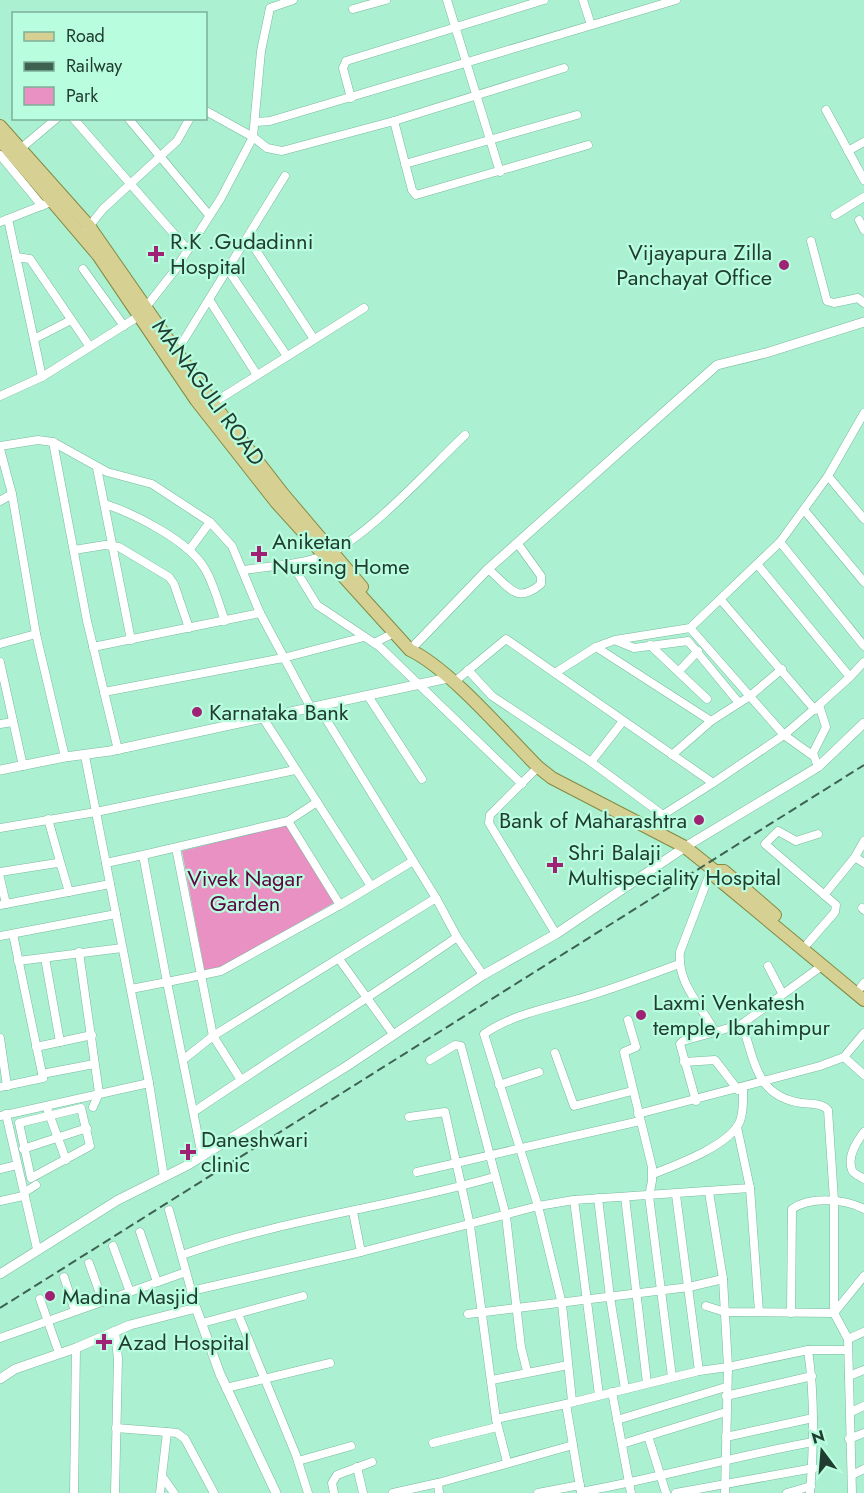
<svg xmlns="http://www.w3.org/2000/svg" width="864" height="1493" viewBox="0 0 864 1493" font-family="Jost,sans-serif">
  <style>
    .green { fill: #e891c2 }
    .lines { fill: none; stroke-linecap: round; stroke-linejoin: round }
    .minor-casing { stroke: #78ba9e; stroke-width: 9 }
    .tertiary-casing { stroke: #78ba9e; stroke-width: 10 }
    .primary-casing { stroke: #848a42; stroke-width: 14 }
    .minor { stroke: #fff; stroke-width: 8 }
    .tertiary { stroke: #fff; stroke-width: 9 }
    .primary { stroke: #d6d193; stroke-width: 12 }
    .rail { stroke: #3e6252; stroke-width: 2; stroke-dasharray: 9 4.5; stroke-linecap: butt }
    .poi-dot { fill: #a02275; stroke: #b9fddf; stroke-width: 2 }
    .labels { text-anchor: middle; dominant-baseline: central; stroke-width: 4.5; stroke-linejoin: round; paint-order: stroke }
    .poi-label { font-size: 22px; fill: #213d31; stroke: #b9fddf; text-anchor: start }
    .street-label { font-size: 22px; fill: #213d31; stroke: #b9fddf }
    .park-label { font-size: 22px; fill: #5f0543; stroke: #b9fddf }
  </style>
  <rect width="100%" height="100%" fill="#acf0d2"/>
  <!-- green -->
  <path class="green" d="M286,825L335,902L217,970L205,973L182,851Z"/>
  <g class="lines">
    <defs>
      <g id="minor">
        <path d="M447,0L500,172"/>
        <path d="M583,0L591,25"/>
        <path d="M353,9L386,0"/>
        <path d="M351,98L343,68L346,61L544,0"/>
        <path d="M826,110L864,180"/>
        <path d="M206,111L253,137L267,148L282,151L394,121L564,68"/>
        <path d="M73,118L188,250"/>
        <path d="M128,118L209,215"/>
        <path d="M394,121L412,190L416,195L588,145"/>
        <path d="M256,122L270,121L676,0"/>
        <path d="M19,150L57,118"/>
        <path d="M848,151L864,142"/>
        <path d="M0,155L42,206"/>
        <path d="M405,164L577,115"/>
        <path d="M835,215L864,197"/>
        <path d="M8,219L42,377"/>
        <path d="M859,220L864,230"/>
        <path d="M0,222L46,204"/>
        <path d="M87,229L103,209L177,141L190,118"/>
        <path d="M248,238L314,339"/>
        <path d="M811,241L827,301L834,303L858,298L864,303"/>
        <path d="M16,257L30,259L90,347"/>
        <path d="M83,269L124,326"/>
        <path d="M228,270L287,356"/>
        <path d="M210,301L257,375"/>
        <path d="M34,339L71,320"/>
        <path d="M177,351L285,176"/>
        <path d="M0,396L42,377L139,316L175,270L221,198L253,137L261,51L270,8L293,0"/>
        <path d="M213,403L364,308"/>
        <path d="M53,442L87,621L118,750"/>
        <path d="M0,446L38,440L53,442L107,472L152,484L210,522L232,546L260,613L311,708"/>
        <path d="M0,449L12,494L36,634L65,757"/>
        <path d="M97,468L131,640"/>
        <path d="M828,476L864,519"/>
        <path d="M0,501L12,494"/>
        <path d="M105,504C135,514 189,541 205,569C214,584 219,605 225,621"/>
        <path d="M805,511L864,582"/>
        <path d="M780,542L864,646"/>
        <path d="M190,549L210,522"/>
        <path d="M74,550L105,545L119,547L169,577L174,584L189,628"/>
        <path d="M292,564L317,605L380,647L522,784"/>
        <path d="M757,564L850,677L819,705"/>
        <path d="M488,569C510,587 516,605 541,584V576L518,544"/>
        <path d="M244,570C271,566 300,565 326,555C368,537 430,468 465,435"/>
        <path d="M721,600L815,710"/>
        <path d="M690,628L784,735L812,755"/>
        <path d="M617,641L634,648L688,641L739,703"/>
        <path d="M374,643L394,633"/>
        <path d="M0,644L36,634"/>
        <path d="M650,645L707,699"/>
        <path d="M93,647L260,613"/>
        <path d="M596,647L711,721L672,755"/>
        <path d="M0,662L23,766"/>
        <path d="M468,670L492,696L591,762L663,815"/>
        <path d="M679,671L698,651"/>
        <path d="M555,673L596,647L615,640L690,628L780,542L828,476L864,413"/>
        <path d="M850,677L864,662"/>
        <path d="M453,683L506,639L713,783L647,825"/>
        <path d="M104,692L283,658L364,637"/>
        <path d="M368,696L422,779"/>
        <path d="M318,706L436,898"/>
        <path d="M263,718L371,886"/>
        <path d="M711,721L750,696L782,669"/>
        <path d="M0,724L13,722"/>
        <path d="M85,756L149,1083L164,1177"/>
        <path d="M591,762L623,721"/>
        <path d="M538,767L490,815L489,823L556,934"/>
        <path d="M713,783L784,735L819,705L826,727L813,753L818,767"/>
        <path d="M48,819L61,865"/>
        <path d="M288,821L317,802"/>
        <path d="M0,828L96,812L295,770"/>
        <path d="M176,848L213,1036L241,1080"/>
        <path d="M855,857L864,841"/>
        <path d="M106,863L143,855L167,982L221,971L340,905L288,821L143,855"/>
        <path d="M0,872L57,863L61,865L69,892"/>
        <path d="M0,878L6,904"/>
        <path d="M824,895L855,857L864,863"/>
        <path d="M0,905L110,884"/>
        <path d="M340,905L413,861"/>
        <path d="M862,908L864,910"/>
        <path d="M0,936L116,914"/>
        <path d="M808,943L835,912L836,905L765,844L778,831L796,841L818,834"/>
        <path d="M79,952L99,1093L93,1107"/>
        <path d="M45,958L60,1042"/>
        <path d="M339,959L393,1034"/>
        <path d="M18,961L122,948"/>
        <path d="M768,966L782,993"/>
        <path d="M861,987L864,983"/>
        <path d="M131,989L167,982L202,1156"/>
        <path d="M628,1020L636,1047L624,1052L652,1167V1181L649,1196L672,1377"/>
        <path d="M742,1024L823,965"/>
        <path d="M0,1038L7,1086"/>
        <path d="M36,1047L92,1035"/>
        <path d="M555,1053L574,1106L632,1091"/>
        <path d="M844,1057L864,1075"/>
        <path d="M184,1059L213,1036L436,898L457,937L483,975"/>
        <path d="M430,1060L455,1045L461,1046L506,1216L521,1347L527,1371"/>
        <path d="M684,1062L715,1060L738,1090"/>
        <path d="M42,1074L94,1064"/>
        <path d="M499,1085L539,1072"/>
        <path d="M0,1087L43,1078L13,934"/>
        <path d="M696,1101L680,1044L683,1041L715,1032"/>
        <path d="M81,1108L90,1146L31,1178L19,1123Z"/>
        <path d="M48,1111L66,1160"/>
        <path d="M195,1111C282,1052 371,997 457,937"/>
        <path d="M6,1114L37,1249"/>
        <path d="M638,1114L820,1066L844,1057L864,1033"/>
        <path d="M0,1116L149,1083"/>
        <path d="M409,1117L445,1112L470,1225L496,1419"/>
        <path d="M864,1132C857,1141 847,1157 852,1170C853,1174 860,1176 864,1179"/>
        <path d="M23,1149L87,1128"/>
        <path d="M0,1169L17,1165"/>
        <path d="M417,1172L640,1121"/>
        <path d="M653,1174C676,1165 731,1145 740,1121C744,1111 743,1099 743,1088"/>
        <path d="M750,1188L759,1312"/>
        <path d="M676,1195L699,1371L728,1367L723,1279L709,1192"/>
        <path d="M625,1197L647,1383"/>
        <path d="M598,1198L610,1297L625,1389"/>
        <path d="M574,1200L599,1395"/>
        <path d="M0,1201L23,1196L25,1192L36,1185"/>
        <path d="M169,1210L196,1308"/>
        <path d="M353,1212L361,1252"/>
        <path d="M140,1232L157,1282"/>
        <path d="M113,1246L130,1292"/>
        <path d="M182,1255C283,1219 391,1207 494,1177"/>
        <path d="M89,1263L103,1302"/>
        <path d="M64,1277L75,1311"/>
        <path d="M191,1291L361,1252L538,1206L574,1200L750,1188L737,1127"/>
        <path d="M40,1299L59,1353"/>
        <path d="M706,1306L725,1312L834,1313V1200L828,1110C822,1103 811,1104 802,1103C756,1097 755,1061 742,1024L715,1032C701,1005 677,984 680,952L712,868"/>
        <path d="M791,1313L792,1209C811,1196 845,1199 864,1209"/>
        <path d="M238,1314L296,1455L308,1493"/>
        <path d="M468,1314L689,1287L723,1279"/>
        <path d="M202,1323L303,1296"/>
        <path d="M115,1331L118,1359L115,1493"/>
        <path d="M0,1338L186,1272"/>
        <path d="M848,1339L864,1332"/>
        <path d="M808,1350C815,1397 814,1445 810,1493"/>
        <path d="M849,1376L864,1370"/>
        <path d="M492,1380L568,1365"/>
        <path d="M226,1388L330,1363"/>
        <path d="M612,1392L631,1493"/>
        <path d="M726,1396L812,1376"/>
        <path d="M572,1401L562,1304L538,1206L484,1034C514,1013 554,1007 588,996C618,987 649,975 679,964"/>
        <path d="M851,1412L864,1406"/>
        <path d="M617,1420L726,1387"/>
        <path d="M116,1428L167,1432"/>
        <path d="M648,1436L666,1493"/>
        <path d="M726,1437L813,1418"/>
        <path d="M849,1439L864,1433"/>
        <path d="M433,1443L497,1427"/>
        <path d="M622,1444L726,1412"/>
        <path d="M298,1461L351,1446"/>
        <path d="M507,1462L496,1419L566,1404"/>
        <path d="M357,1467L363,1493"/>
        <path d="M852,1475L864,1469"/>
        <path d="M162,1476L174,1493"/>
        <path d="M581,1492C659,1478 735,1456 813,1442"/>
        <path d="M74,1493L76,1348"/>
        <path d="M160,1493L167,1432L177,1433L185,1439L214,1493"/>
        <path d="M334,1493L332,1483L337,1475L372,1462"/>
        <path d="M393,1493L438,1483"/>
        <path d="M439,1493L438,1483L573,1445"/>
        <path d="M538,1493L580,1485"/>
        <path d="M581,1493L566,1404L699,1371"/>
        <path d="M676,1493L814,1468"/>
        <path d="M725,1493L728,1367L808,1350H847"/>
        <path d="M787,1493L811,1486"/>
        <path d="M852,1493L848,1339L834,1313L864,1276"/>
      </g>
      <g id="tertiary">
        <path d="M410,650L488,569L717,365L766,353L864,322"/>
        <path d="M0,770L65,757L110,751L448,678"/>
        <path d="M0,1274L118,1200L188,1165L347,1066L483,975L556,934L685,847L818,767L864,723"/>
        <path d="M0,1379L15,1369L76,1348L130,1325L196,1308L220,1374L276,1493"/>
      </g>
      <g id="primary">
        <path d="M0,126L89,226L208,397L283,494L362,587"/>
        <path d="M0,140L98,255L196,400L276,502L410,650C450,669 505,734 538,767L552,778L685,847L715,871L717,878L864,1000"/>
        <path d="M715,871H724L775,915"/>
      </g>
    </defs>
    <!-- minor casing -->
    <use href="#minor" class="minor-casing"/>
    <!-- tertiary casing -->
    <use href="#tertiary" class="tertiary-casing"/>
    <!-- primary casing -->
    <use href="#primary" class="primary-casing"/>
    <!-- minor -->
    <use href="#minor" class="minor"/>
    <!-- tertiary -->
    <use href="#tertiary" class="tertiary"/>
    <!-- primary -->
    <use href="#primary" class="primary"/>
    <!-- rail -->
    <path class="rail" d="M0,1308L864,765"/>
  </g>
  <!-- markers -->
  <g class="poi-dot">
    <path d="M153 245h6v6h6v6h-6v6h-6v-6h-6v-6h6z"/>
    <circle cx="784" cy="265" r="6"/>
    <path d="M256 545h6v6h6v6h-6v6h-6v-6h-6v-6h6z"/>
    <circle cx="197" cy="712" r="6"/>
    <circle cx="699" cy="820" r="6"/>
    <path d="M552 856h6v6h6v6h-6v6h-6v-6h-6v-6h6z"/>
    <circle cx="641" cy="1015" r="6"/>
    <path d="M185 1143h6v6h6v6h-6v6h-6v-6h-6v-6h6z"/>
    <circle cx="50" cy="1296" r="6"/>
    <path d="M101 1333h6v6h6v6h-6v6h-6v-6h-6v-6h6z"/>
  </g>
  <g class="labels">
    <!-- poi labels -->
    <g class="poi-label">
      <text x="170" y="241">R.K .Gudadinni<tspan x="170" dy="25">Hospital</tspan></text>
      <text x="772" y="252" text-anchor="end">Vijayapura Zilla<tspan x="772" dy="25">Panchayat Office</tspan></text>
      <text x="272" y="541">Aniketan<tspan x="272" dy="25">Nursing Home</tspan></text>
      <text x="209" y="712">Karnataka Bank</text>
      <text x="687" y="820" text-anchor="end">Bank of Maharashtra</text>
      <text x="568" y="852">Shri Balaji<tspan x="568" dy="25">Multispeciality Hospital</tspan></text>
      <text x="653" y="1002">Laxmi Venkatesh<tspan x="653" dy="25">temple, Ibrahimpur</tspan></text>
      <text x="201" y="1139">Daneshwari<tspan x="201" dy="25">clinic</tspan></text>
      <text x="62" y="1296">Madina Masjid</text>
      <text x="118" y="1342">Azad Hospital</text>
    </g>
    <!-- street labels -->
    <g class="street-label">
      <text transform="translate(209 392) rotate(54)">MANAGULI ROAD</text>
    </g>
    <!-- park labels -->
    <g class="park-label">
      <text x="245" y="878">Vivek Nagar<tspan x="245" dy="25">Garden</tspan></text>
    </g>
  </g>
  <!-- legend -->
  <rect x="12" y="12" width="195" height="108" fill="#b9fddf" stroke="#7cb099" stroke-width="1.5"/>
  <rect x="24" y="32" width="30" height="9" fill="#d6d193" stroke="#7cb099" stroke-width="1.5"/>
  <text x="66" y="42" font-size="18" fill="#213d31">Road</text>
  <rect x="24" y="62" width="30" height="9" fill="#3e6252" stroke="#7cb099" stroke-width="1.5"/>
  <text x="66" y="72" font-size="18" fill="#213d31">Railway</text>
  <rect x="24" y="87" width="30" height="18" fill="#e891c2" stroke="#7cb099" stroke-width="1.5"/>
  <text x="66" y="102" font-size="18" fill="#213d31">Park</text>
  <!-- north arrow -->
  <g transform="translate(822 1451) rotate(344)" stroke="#b9fddf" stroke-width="4.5" paint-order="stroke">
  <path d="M0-4.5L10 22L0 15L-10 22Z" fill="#213d31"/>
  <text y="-9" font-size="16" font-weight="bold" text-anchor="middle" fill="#213d31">N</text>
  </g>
</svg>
